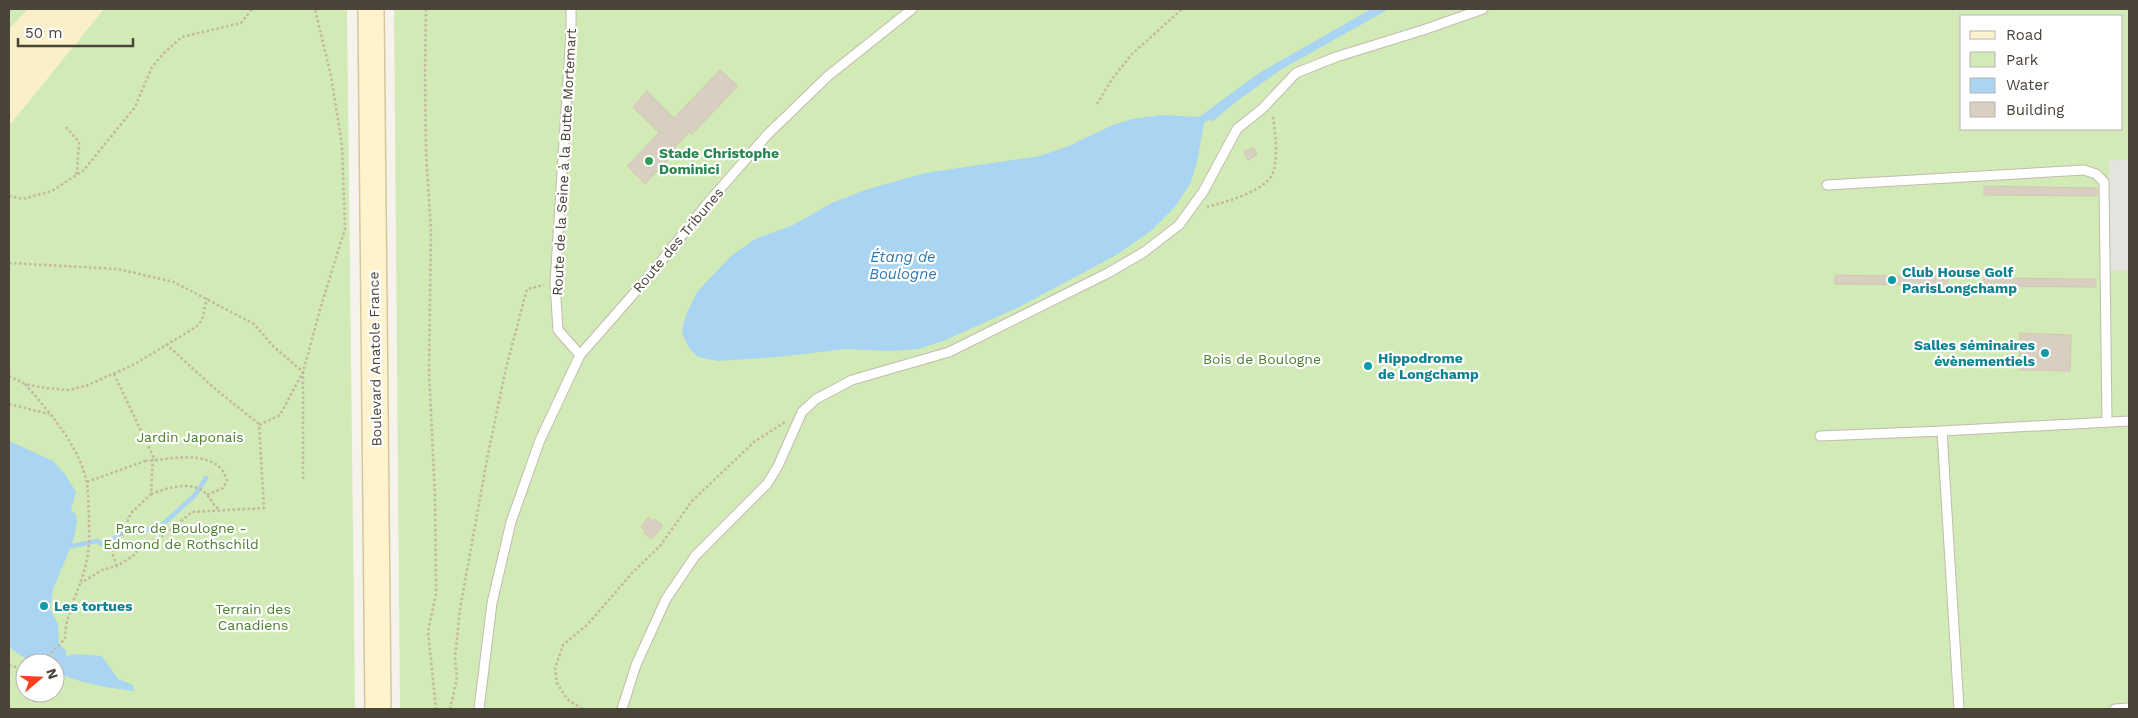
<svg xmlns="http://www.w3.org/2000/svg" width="2138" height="718" viewBox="0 0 2138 718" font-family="'Work Sans',sans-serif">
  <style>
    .green { fill: #d2eab5; fill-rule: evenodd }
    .sand { fill: #f9efc9 }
    .parking { fill: #e5e3e0 }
    .water { fill: #a9d4f2 }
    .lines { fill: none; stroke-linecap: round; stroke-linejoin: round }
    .stream { stroke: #a9d4f2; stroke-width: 4.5 }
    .building { fill: #d8cfc1; stroke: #d3c7b4 }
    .lane-casing { stroke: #c2bbae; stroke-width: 11 }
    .secondary-casing { stroke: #d6c79b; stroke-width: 28 }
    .path { stroke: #c4b79f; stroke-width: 2.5; stroke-dasharray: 2.5 2.5; stroke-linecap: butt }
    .lane { stroke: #fff; stroke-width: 9 }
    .secondary { stroke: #fff3cd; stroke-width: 25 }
    .path-bridge { stroke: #c4b79f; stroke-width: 2.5; stroke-dasharray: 2.5 2.5; stroke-linecap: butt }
    .leisure-dot { fill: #2e9e5b; stroke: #fff; stroke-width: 2 }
    .culture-dot { fill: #0f9aa8; stroke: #fff; stroke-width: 2 }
    .labels { text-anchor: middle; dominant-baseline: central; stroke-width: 4.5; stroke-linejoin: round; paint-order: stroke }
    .leisure-label { font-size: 14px; font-weight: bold; fill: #27864d; stroke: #fff; text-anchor: start }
    .street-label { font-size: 14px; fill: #4b4439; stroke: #fff }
    .culture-label { font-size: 14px; font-weight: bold; fill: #0d838f; stroke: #fff; text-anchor: start }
    .park-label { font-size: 14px; fill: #4a7f2a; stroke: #fff }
    .water-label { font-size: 15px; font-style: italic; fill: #2e7ab2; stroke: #fff }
  </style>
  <rect width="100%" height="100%" fill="#f6f3ec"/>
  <!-- green -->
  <g class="green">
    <path d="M9,9H347L355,709H9ZM25,663H55V693H25Z"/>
    <path d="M394,9H2129V709H400ZM1962,16H2122V129H1962Z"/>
  </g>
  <!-- sand -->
  <path class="sand" d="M28,9H104L9,126V29Z"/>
  <!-- parking -->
  <path class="parking" d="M2129,159V271L2110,270L2109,161Z"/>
  <!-- water -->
  <g class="water">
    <path d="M1371,9H1389L1282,69L1237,101L1213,121L1208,120L1204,123L1197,163L1190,184L1175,207L1151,231L1116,255L1019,307L943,341L918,349L890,351L846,349L777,357L718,361L698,357L690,349L684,338L682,331L686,315L697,292L731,256L755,239L793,225L832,203L865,190L925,173L1040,156L1066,147L1113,125L1132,119L1162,115L1199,117L1259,73Z"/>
    <path d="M9,441L53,461L64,473L76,492L71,510L76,515L77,521L74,539L53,589L50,609L58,624L59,643L66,651V656L76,654L102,656L118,679L133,685L134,691C107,688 80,683 55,672V663H40L37,659H26L9,647Z"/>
  </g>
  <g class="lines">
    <!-- stream -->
    <path class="stream" d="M72,546L97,541L104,545L117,537L124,529L145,530L160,527L195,495L206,478"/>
  </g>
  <!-- building -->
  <g class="building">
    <path d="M720,70L738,86L692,134L689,132L674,148L677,150L645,184L627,166L659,133L633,107L647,91L674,118Z"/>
    <path d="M1253,147L1257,155L1248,160L1244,152Z"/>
    <path d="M1984,186L2097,188V196L1984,195Z"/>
    <path d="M1835,275L1948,277V285L1835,284Z"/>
    <path d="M1984,278L2096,279V287L1983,286Z"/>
    <path d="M2020,333L2071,335L2070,371L2019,370Z"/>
    <path d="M648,517L653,521L654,519L663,525L652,539L644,533L645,531L641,527Z"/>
  </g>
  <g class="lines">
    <defs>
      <g id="lane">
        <path d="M571,9V32L555,283L558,330L580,355"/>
        <path d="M1827,185L2084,170L2096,174L2104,182L2107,422"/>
        <path d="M1942,431L2129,421"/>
        <path d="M1820,436L1942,431L1959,709"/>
        <path d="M479,709L492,603L511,522L540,440L580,355L651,274L706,205L767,135L828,76L912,9"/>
        <path d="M622,709L636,665L666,599L695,556L767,484L778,466L802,412L816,399L852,380L949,352L1108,273L1144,252L1179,225L1203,192L1237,129L1262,109L1296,73L1336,57L1423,30L1483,9"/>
        <path d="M2115,709L2129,708"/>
      </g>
      <path id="secondary" d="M371,9L378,709"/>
    </defs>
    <!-- lane casing -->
    <use href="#lane" class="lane-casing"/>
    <!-- secondary casing -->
    <use href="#secondary" class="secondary-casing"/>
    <!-- path -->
    <g class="path">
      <path d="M426,9L425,75L426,153L431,230L429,372L435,496L436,594L428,631L436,709"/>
      <path d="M1097,104L1112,79L1132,54L1182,9"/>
      <path d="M66,127L79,142L77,172L75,175"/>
      <path d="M9,196L23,199L52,191L84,170L135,107L152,67L164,53L182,37L241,23L252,9"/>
      <path d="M1207,207C1225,202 1269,191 1274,170C1278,153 1275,133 1273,115"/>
      <path d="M9,263L118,269L174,282L254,324L273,346L303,372L280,415L259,425L264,508L192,512L164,535L139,549L133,556L117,566L102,570L81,583"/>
      <path d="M166,344L214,388L259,424"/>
      <path d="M114,374L153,456L157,460C180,457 220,451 227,481L223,488L207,495"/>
      <path d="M9,376L25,384L45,388L68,390L86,386L135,364L196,327L202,320L207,298"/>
      <path d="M25,384C49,412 77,443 86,479C89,492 88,505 89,517C89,531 90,546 87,559C82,587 65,611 65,639L41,663"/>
      <path d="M9,404L49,414"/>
      <path d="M303,479V372L321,306L345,229L342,145L331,76L315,9"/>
      <path d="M87,482L145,461"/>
      <path d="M151,494C167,488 194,479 207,495C213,502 212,504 220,510"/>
      <path d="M117,566L113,555L114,543L119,541L131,513L151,494L153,456"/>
      <path d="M9,665L25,670"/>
      <path d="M450,709L457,678L455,658L460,609L488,454L506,368L527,289L544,285"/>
      <path d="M582,709L567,699L557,683L555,668L563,645L588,624L633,572L660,546L692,501L754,442L785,422"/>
    </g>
    <!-- lane -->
    <use href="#lane" class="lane"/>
    <!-- secondary -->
    <use href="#secondary" class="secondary"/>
    <!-- path-bridge -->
    <path class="path-bridge" d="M145,461L157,460"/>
  </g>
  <!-- markers -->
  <circle class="leisure-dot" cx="649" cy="161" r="5"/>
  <g class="culture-dot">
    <circle cx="1892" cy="280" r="5"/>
    <circle cx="2045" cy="353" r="5"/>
    <circle cx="1368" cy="366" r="5"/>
    <circle cx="44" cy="606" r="5"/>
  </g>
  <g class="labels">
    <!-- leisure labels -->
    <g class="leisure-label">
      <text x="659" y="153">Stade Christophe<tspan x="659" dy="16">Dominici</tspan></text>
    </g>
    <!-- street labels -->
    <g class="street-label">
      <text transform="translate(564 162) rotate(-87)">Route de la Seine à la Butte Mortemart</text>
      <text transform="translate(678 240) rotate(-50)">Route des Tribunes</text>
      <text transform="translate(375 359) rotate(-91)">Boulevard Anatole France</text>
    </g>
    <!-- culture labels -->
    <g class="culture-label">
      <text x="1902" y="272">Club House Golf<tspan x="1902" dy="16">ParisLongchamp</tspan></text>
      <text x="2035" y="345" text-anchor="end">Salles séminaires<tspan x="2035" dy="16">évènementiels</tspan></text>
      <text x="1378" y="358">Hippodrome<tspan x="1378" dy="16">de Longchamp</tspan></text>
      <text x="54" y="606">Les tortues</text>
    </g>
    <!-- park labels -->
    <g class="park-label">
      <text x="1262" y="359">Bois de Boulogne</text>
      <text x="190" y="437">Jardin Japonais</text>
      <text x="181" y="528">Parc de Boulogne -<tspan x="181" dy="16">Edmond de Rothschild</tspan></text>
      <text x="253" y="609">Terrain des<tspan x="253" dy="16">Canadiens</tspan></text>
    </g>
    <!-- water labels -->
    <g class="water-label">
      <text x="903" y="257">Étang de<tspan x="903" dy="17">Boulogne</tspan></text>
    </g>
  </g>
  <!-- border -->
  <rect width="2138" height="718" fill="none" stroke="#4b4439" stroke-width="20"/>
  <!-- legend -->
  <rect x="1960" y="15" width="162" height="115" fill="#ffffff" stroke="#b7b4b0"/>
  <rect x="1970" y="31" width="25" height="8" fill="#fff3cd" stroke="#b7b4b0"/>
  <text x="2006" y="40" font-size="15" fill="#4b4439">Road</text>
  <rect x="1970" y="52" width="25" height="15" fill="#d2eab5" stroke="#b7b4b0"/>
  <text x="2006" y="65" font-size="15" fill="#4b4439">Park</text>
  <rect x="1970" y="78" width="25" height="15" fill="#a9d4f2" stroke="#b7b4b0"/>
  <text x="2006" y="90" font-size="15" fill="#4b4439">Water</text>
  <rect x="1970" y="102" width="25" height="15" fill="#d8cfc1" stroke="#b7b4b0"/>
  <text x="2006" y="115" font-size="15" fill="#4b4439">Building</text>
  <!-- north arrow -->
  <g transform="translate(40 678) rotate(71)"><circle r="24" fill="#ffffff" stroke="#b7b4b0"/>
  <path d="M0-4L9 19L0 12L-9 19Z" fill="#fc3f1d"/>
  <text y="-8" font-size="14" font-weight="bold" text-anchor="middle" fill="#4b4439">N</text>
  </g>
  <!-- scale -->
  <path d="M18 38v8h115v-8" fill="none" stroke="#4b4439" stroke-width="2.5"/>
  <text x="25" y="38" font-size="15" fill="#4b4439" stroke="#ffffff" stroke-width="4" paint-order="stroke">50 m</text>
</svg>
